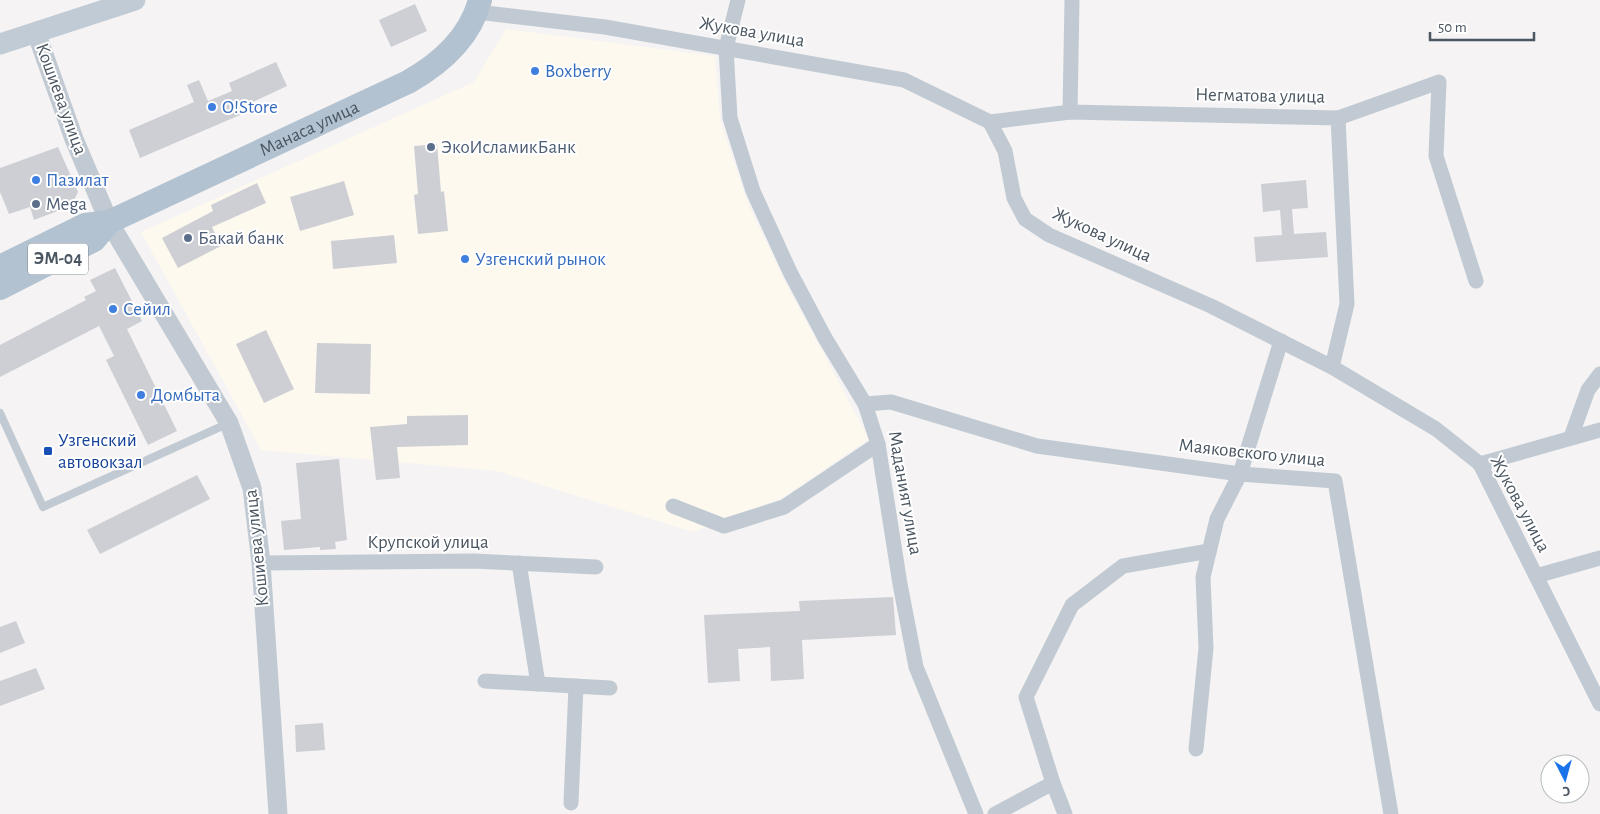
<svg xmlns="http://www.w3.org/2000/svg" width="1600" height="814" viewBox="0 0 1600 814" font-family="'Alegreya Sans',sans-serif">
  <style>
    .commercial { fill: #fdf9ef }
    .building { fill: #cdcfd5 }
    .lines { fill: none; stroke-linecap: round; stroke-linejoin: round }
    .service { stroke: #c1cad2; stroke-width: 8 }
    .minor { stroke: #c1cad2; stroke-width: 15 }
    .tertiary { stroke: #c1cad2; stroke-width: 19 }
    .secondary { stroke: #c1cbd6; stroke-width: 21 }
    .primary { stroke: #b3c2d1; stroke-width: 24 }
    .shop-dot { fill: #3f7fe0; stroke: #fff; stroke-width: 2 }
    .service-dot { fill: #5c6f8a; stroke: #fff; stroke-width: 2 }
    .transit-dot { fill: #1a4fb4; stroke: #fff; stroke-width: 2 }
    .labels { text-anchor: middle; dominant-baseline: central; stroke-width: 4; stroke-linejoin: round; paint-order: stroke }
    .shield { fill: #fff; stroke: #808990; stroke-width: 1 }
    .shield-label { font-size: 18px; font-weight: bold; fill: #4a5661 }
    .street-label { font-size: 19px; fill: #4a5661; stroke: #fff }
    .shop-label { font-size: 19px; fill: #366cbe; stroke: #fff; text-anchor: start }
    .service-label { font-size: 19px; fill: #4e5e75; stroke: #fff; text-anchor: start }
    .transit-label { font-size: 19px; fill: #164399; stroke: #fff; text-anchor: start }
  </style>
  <rect width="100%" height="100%" fill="#f5f3f3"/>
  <!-- commercial -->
  <path class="commercial" d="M506,29L715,56L720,120L748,204L787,286L869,439L782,498L693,532L497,471L261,450L141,232L474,82Z"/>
  <!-- building -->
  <g class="building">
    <path d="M415,4L427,31L391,47L379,20Z"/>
    <path d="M276,62L287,86L238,109L240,115L140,158L129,130L194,102L187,85L199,80L208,101L232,91L229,83Z"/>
    <path d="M437,144L441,192L444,191L448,231L418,234L414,195L418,194L414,146Z"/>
    <path d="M58,147L78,192L71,206L34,220L30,207L9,214L0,192V168Z"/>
    <path d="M1306,180L1308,208L1292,209L1294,234L1326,232L1328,257L1256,262L1254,237L1282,235L1280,210L1263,212L1261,184Z"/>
    <path d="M344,181L354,215L300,231L290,197Z"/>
    <path d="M257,183L266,203L212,227L221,246L178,268L162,238L213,211L211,205Z"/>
    <path d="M394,235L397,263L333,269L331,241Z"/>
    <path d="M115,268L142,321L127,329L177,431L148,445L106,360L114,356L99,326L0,377V345L86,300L84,297L96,291L90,280Z"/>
    <path d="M266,330L294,389L264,403L236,344Z"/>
    <path d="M317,343L371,344L370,394L315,393Z"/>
    <path d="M468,415V445L397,447L400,478L376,480L370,427L407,424V416Z"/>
    <path d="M339,459L347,540L335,542L336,549L320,550V547L284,550L281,521L301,519L296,463Z"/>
    <path d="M197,475L210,499L100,554L87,530Z"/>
    <path d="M893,597L896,635L802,640L804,679L771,681L770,647L738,649L740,681L708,683L704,615L800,611L799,601Z"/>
    <path d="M16,621L25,643L0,653V627Z"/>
    <path d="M36,668L45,689L0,706V681Z"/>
    <path d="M323,723L325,750L296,752L295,725Z"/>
  </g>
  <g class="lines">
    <!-- service -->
    <path class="service" d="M0,413L43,507L229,423"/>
    <!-- minor -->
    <g class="minor">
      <path d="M738,0L726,48L730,118L753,191L790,272L825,338L865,404L878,444L900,584L916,667L976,814"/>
      <path d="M477,12L605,27L904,80L990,122L1005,151L1014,198L1025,219L1049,235L1211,306L1332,367L1436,429L1480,464L1600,704"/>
      <path d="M1070,112L1072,0"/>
      <path d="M1338,118L1439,82L1436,156L1476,281"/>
      <path d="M990,122L1070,112L1338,118L1347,304L1332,367"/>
      <path d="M865,404L891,402L1037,446L1240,474L1335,481L1391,814"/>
      <path d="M1571,437L1588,390L1600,374"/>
      <path d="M1480,464L1600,430"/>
      <path d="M673,506L724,526L784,507L878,444"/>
      <path d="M261,563L474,561L596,567"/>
      <path d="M519,563L538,684"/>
      <path d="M1536,576L1600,558"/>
      <path d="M485,681L610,688"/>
      <path d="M1196,749L1206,648L1203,577L1217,519L1240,474L1281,341"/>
      <path d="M571,803L576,686"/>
      <path d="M995,814L1053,783"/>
      <path d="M1065,814L1053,783L1026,697L1072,605L1123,566L1209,551"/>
    </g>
    <!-- tertiary -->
    <path class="tertiary" d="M36,32L74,139L109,222L229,423L252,488L261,563L278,814"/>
    <!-- secondary -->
    <path class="secondary" d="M0,44L135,0"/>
    <!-- primary -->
    <g class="primary">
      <path id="s1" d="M0,267L85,225L109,222L408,82C440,64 470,38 480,0"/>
      <path d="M0,288L94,240L109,222"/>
    </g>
  </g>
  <!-- markers -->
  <g class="shop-dot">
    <circle cx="535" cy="71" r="5"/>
    <circle cx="212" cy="107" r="5"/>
    <circle cx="36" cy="180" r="5"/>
    <circle cx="465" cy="259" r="5"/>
    <circle cx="113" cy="309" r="5"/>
    <circle cx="141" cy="395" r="5"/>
  </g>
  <g class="service-dot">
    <circle cx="431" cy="147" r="5"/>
    <circle cx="36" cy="204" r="5"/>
    <circle cx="188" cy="238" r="5"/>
  </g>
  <rect class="transit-dot" x="43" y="446" width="10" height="10" rx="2.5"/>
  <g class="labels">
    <!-- shield labels -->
    <rect class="shield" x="28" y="243.5" width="60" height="31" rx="4"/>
    <g class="shield-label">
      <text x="58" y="259">ЭМ-04</text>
    </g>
    <!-- street labels -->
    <g class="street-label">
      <text transform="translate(752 32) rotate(10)">Жукова улица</text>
      <text transform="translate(1260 96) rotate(1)">Негматова улица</text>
      <text transform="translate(61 99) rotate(70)">Кошиева улица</text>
      <text stroke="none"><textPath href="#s1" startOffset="340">Манаса улица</textPath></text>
      <text transform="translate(1102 235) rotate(25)">Жукова улица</text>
      <text transform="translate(1252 453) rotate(6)">Маяковского улица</text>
      <text transform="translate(905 493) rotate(80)">Маданият улица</text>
      <text transform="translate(1520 504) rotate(62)">Жукова улица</text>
      <text x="428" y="542">Крупской улица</text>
      <text transform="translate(257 548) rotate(-96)">Кошиева улица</text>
    </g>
    <!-- shop labels -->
    <g class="shop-label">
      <text x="545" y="71">Boxberry</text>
      <text x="222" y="107">O!Store</text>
      <text x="46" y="180">Пазилат</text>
      <text x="475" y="259">Узгенский рынок</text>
      <text x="123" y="309">Сейил</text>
      <text x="151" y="395">Домбыта</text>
    </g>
    <!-- service labels -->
    <g class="service-label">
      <text x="441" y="147">ЭкоИсламикБанк</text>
      <text x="46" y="204">Mega</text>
      <text x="198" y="238">Бакай банк</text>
    </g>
    <!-- transit labels -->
    <g class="transit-label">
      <text x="58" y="440">Узгенский<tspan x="58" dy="22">автовокзал</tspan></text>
    </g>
  </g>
  <!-- north arrow -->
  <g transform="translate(1565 779) rotate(174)"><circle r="24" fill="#ffffff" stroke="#b7bbc0"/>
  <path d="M0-4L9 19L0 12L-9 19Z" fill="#1a73e8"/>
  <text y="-8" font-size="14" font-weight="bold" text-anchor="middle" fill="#4a5661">С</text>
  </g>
  <!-- scale -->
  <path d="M1430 32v8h104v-8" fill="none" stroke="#4a5661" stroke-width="2.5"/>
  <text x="1438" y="32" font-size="15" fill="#4a5661" stroke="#ffffff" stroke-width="4" paint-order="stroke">50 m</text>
</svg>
